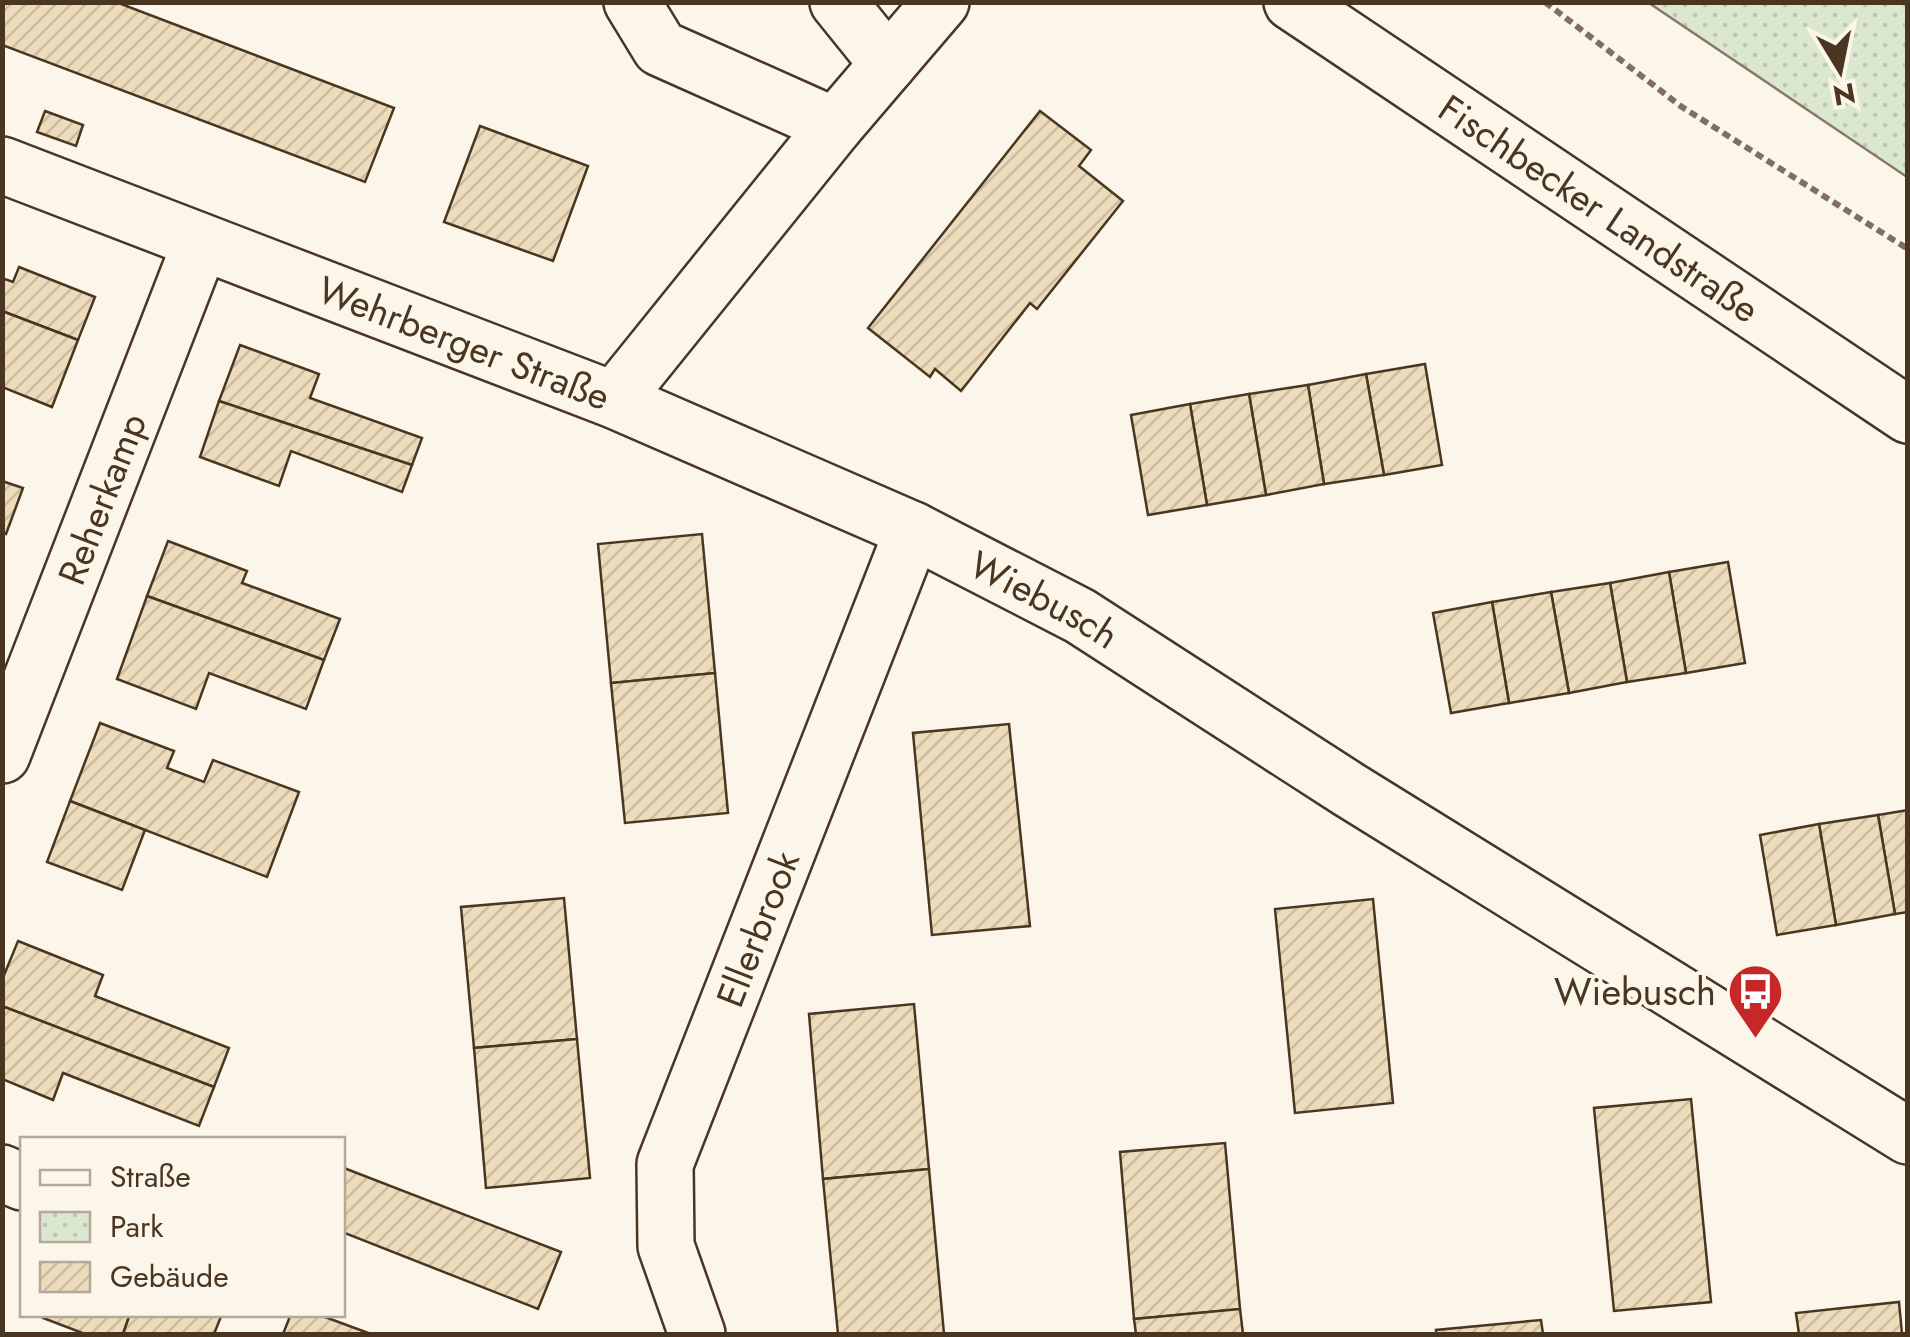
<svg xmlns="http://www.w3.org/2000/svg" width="1910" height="1337" viewBox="0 0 1910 1337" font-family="Jost,sans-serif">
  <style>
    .park { fill: url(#park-dots); stroke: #887966; stroke-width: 2.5 }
    .building { fill: url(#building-hatch); stroke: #4a3520; stroke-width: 2.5 }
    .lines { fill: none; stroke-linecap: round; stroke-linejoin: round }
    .minor-casing { stroke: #4a3520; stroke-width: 60 }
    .major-casing { stroke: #4a3520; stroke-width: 60 }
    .path { stroke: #7f6f5c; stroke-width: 6; stroke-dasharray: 8 5; stroke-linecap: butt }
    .minor { stroke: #fbf6e9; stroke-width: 55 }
    .major { stroke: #fbf6e9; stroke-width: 55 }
    .labels { text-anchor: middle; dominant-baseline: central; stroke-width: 8; stroke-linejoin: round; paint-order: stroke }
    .street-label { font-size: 38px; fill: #4a3520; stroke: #fbf6e9 }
    .poi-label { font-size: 38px; fill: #4a3520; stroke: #fbf6e9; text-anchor: end }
  </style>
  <defs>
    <pattern id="park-dots" width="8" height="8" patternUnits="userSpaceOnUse" patternTransform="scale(2.5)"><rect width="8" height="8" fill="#dce7d0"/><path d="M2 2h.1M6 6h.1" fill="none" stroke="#bec7b2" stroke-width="1.8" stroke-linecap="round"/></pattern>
    <pattern id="building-hatch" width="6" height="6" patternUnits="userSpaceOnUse" patternTransform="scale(2.5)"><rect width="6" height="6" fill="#ecdcbc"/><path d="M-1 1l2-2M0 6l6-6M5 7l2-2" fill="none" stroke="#ccbda1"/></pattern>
  </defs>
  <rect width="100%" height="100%" fill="#fbf6e9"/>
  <!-- park -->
  <path class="park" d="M1649,3H1907V177Z"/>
  <!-- building -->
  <g class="building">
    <path d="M2,2H116L394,108L365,182L2,45Z"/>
    <path d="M45,111L83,125L76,146L37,132Z"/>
    <path d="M1040,111L1091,150L1079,166L1123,201L1037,309L1030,303L961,391L935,369L930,377L868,328Z"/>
    <path d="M480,126L588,166L553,261L444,222Z"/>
    <path d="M19,267L95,297L78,340L2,311V278L13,282Z"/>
    <path d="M2,311L78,340L52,407L2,387Z"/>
    <path d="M240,345L319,374L310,398L422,438L412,465L219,401Z"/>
    <path d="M1425,364L1442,465L1384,475L1366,374Z"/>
    <path d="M1366,374L1384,475L1324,484L1308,385Z"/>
    <path d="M1308,385L1324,484L1266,495L1249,394Z"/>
    <path d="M1249,394L1266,495L1207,505L1190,404Z"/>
    <path d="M219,401L412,465L402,492L291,451L279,486L200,457Z"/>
    <path d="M1190,404L1207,505L1148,515L1131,415Z"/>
    <path d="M2,481L23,488L6,534L2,533Z"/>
    <path d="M702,534L715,673L611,683L598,544Z"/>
    <path d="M168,541L247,571L242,583L340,619L324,660L147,596Z"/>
    <path d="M1728,562L1745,663L1686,673L1669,572Z"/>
    <path d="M1669,572L1686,673L1627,682L1610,583Z"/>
    <path d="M1610,583L1627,682L1569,693L1551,592Z"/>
    <path d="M1551,592L1569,693L1509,703L1492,602Z"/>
    <path d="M147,596L324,660L306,709L209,673L196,709L117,679Z"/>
    <path d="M1492,602L1509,703L1451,713L1433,613Z"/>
    <path d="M715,673L728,813L625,823L611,683Z"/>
    <path d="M100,723L174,751L167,768L204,782L213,760L299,792L267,877L70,801Z"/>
    <path d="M1009,724L1030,926L932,935L913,733Z"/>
    <path d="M70,801L145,830L122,890L47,862Z"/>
    <path d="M1908,810V912L1895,914L1878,815Z"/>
    <path d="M1878,815L1895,914L1836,925L1819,824Z"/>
    <path d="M1819,824L1836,925L1777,935L1760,835Z"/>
    <path d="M564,898L577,1039L474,1048L461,907Z"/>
    <path d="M1373,899L1393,1103L1295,1113L1275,909Z"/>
    <path d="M18,941L103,975L95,996L229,1048L214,1087L2,1006V980Z"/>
    <path d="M914,1004L929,1169L823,1179L809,1014Z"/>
    <path d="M2,1006L214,1087L199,1126L63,1073L53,1100L2,1079Z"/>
    <path d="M577,1039L590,1178L486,1188L474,1048Z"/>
    <path d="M1691,1099L1711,1302L1614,1311L1594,1108Z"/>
    <path d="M1225,1143L1240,1309L1134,1319L1120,1152Z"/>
    <path d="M344,1168L561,1252L538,1309L342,1232Z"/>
    <path d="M929,1169L944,1334H838L823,1179Z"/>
    <path d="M1899,1302L1902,1334H1799L1796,1313Z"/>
    <path d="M1240,1309L1243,1334H1136L1134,1319Z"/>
    <path d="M44,1314H130L123,1334H85L43,1318Z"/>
    <path d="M130,1314H222L214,1334H123Z"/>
    <path d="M291,1314H317L371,1334H283Z"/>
    <path d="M1541,1320L1543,1334H1436V1330Z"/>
  </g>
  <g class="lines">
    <defs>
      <g id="minor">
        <path d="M632,2L660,48L835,126"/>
        <path d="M838,2L888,64"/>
        <path id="s1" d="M2,165L614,400L913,530L1080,616L1348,789L1908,1136"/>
        <path d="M614,400L835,126L941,2"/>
        <path id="s2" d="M2,755L201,242"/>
        <path d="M2,1173L22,1182"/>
        <path id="s3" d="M697,1334L666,1246L665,1164L913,530"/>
      </g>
      <g id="major">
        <path id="s4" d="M1292,2L1908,415"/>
      </g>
    </defs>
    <!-- minor casing -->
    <use href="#minor" class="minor-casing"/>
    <!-- major casing -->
    <use href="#major" class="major-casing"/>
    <!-- path -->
    <path class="path" d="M1545,2L1682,107L1908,249"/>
    <!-- minor -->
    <use href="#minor" class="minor"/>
    <!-- major -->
    <use href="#major" class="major"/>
  </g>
  <!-- icons -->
  <defs>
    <symbol id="bus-pin" viewBox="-11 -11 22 30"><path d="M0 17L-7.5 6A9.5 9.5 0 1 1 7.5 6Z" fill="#c62828" stroke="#fbf6e9"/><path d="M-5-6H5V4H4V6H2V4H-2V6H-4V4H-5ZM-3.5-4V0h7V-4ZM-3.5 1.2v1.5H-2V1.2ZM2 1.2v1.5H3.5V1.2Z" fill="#fff"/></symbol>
  </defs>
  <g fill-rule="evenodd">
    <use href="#bus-pin" x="1724" y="960" width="63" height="86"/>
  </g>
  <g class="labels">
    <!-- street labels -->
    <g class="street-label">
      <text stroke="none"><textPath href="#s4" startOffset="370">Fischbecker Landstraße</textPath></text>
      <text stroke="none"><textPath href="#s1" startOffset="495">Wehrberger Straße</textPath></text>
      <text stroke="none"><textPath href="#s2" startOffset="275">Reherkamp</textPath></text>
      <text stroke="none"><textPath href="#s1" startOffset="1130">Wiebusch</textPath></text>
      <text stroke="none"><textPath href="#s3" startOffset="428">Ellerbrook</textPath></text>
    </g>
    <!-- poi labels -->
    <g class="poi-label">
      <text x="1716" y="991">Wiebusch</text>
    </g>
  </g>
  <!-- border -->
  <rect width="1910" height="1337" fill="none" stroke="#4a3520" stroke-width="10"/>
  <!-- legend -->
  <rect x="20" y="1137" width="325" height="180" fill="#fbf6e9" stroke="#b4a999" stroke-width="2.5"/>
  <rect x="40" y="1170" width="50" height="15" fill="#fbf6e9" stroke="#b4a999" stroke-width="2.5"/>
  <text x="110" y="1187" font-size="30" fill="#4a3520">Straße</text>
  <rect x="40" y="1212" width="50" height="30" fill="url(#park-dots)" stroke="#b4a999" stroke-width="2.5"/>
  <text x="110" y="1237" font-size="30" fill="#4a3520">Park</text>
  <rect x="40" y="1262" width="50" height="30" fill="url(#building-hatch)" stroke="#b4a999" stroke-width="2.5"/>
  <text x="110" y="1287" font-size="30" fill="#4a3520">Gebäude</text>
  <!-- north arrow -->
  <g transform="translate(1840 70) rotate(170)" stroke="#fbf6e9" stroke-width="8" paint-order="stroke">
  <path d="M0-8L18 38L0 25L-18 38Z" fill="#4a3520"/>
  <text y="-15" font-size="28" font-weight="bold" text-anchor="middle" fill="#4a3520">N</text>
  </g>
</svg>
